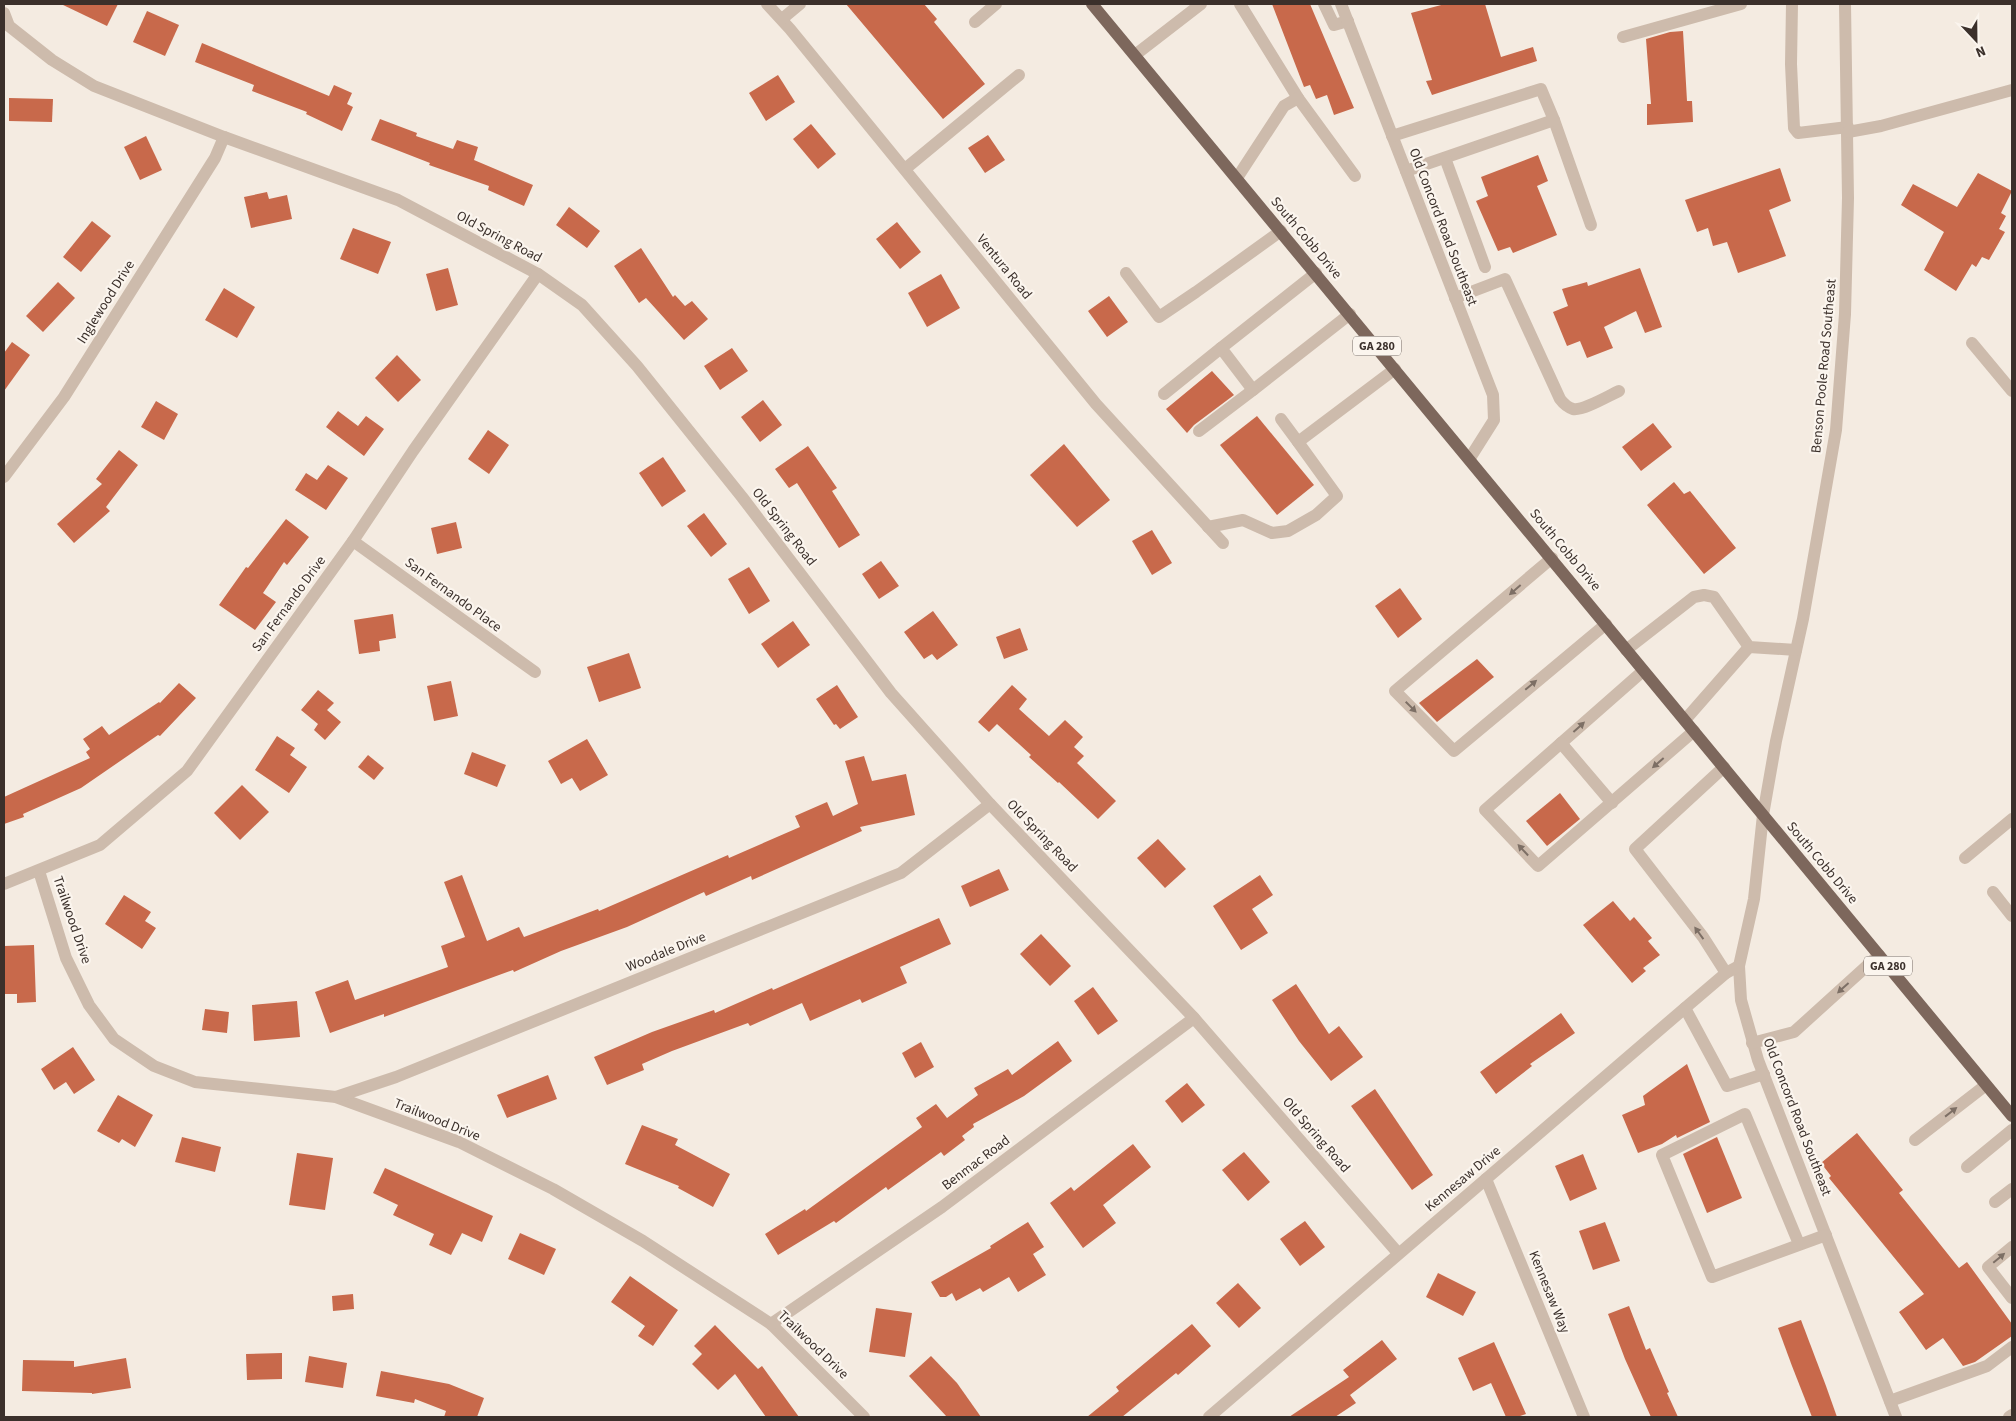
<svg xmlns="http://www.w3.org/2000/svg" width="2016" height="1421" viewBox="0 0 2016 1421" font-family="'Source Sans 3',sans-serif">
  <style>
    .building { fill: #c8694b }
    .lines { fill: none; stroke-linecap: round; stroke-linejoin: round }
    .minor { stroke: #cdbbac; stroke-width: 12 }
    .major { stroke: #7d675c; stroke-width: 12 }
    .oneway { fill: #7d6f65 }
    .labels { text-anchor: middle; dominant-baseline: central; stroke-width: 4.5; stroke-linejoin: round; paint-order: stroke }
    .shield { fill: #fbf5ee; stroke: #756b66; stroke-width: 1 }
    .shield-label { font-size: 12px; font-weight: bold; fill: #3b302b }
    .street-label { font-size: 14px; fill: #3b302b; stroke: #fbf5ee }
  </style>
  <rect width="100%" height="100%" fill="#f4ebe1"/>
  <!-- building -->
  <g class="building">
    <path d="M61,4H118L107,26Z"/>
    <path d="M846,4H924L937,19L934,22L985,84L943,119Z"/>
    <path d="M1272,4H1310L1354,108L1334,115L1327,95L1316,99L1310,85L1304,87Z"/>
    <path d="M1445,4H1485L1501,57L1533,47L1537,61L1432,95L1426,81L1432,80L1411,13Z"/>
    <path d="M147,11L179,25L165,56L133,42Z"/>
    <path d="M1683,31L1687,101H1692L1693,122L1647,125V104H1651L1646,39L1670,32Z"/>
    <path d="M202,43L329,96L334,85L352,93L347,104L353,107L342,131L306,114L307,112L252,91L254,85L195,62Z"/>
    <path d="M778,75L795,102L766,121L749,93Z"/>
    <path d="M9,98L53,99L52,122L9,121Z"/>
    <path d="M380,119L417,133L416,136L453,149L457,140L478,147L474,160L533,185L524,206L488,190L489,186L429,165L430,163L371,140Z"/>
    <path d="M811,124L836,154L818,169L793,139Z"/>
    <path d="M988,135L1005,160L985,173L968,148Z"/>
    <path d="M146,136L162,170L140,180L124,147Z"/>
    <path d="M1538,155L1548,181L1537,186L1557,235L1513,253L1510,247L1498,251L1476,201L1488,196L1481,177Z"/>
    <path d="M1780,168L1791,201L1769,210L1786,256L1738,273L1727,242L1713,246L1708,228L1697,232L1685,200Z"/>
    <path d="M1978,173L2012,191L2001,213L2006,216L1999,229L2005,232L1989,260L1982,257L1976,267L1972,264L1956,291L1924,270L1944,232L1901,205L1913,184L1957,207Z"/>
    <path d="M267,192L269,199L287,195L292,219L251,228L244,197Z"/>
    <path d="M569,207L600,231L587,248L556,225Z"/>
    <path d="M92,221L111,236L81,272L63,257Z"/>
    <path d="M897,222L921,252L900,269L876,239Z"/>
    <path d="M353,228L391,242L378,274L340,259Z"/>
    <path d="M641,248L673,297L675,295L685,306L692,301L708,319L684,340L646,298L639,303L614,266Z"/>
    <path d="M448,268L458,305L436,311L426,274Z"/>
    <path d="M1640,268L1662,327L1645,333L1636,311L1604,327L1613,348L1587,358L1580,341L1567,346L1553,312L1568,306L1562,289L1587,282L1588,286Z"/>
    <path d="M941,274L960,308L927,327L908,293Z"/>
    <path d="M58,282L75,298L43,332L26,316Z"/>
    <path d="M224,288L255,307L237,338L205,320Z"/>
    <path d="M1109,296L1128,322L1107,337L1088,311Z"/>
    <path d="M12,342L30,355L4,391V353Z"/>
    <path d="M732,348L748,371L720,390L704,366Z"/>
    <path d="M397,355L421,380L398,402L375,378Z"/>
    <path d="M1212,371L1234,395L1194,425L1187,433L1166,409Z"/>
    <path d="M763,400L782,425L760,442L741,417Z"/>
    <path d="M156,401L178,414L164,440L141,427Z"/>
    <path d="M338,411L358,426L366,416L384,429L364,456L326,427Z"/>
    <path d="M1257,416L1314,485L1277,515L1220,445Z"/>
    <path d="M1653,423L1672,447L1641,471L1622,447Z"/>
    <path d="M488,430L509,445L489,474L468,459Z"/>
    <path d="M1064,444L1110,500L1077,527L1030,475Z"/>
    <path d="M808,446L837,488L832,491L860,535L839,548L797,483L789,488L775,469Z"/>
    <path d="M119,450L138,465L106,507L110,511L74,543L57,524L102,484L96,479Z"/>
    <path d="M663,457L686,491L662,507L639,473Z"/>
    <path d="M328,465L348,478L326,510L295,490L306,473L317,480Z"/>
    <path d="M1674,482L1684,494L1690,491L1736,548L1704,574L1647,505Z"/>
    <path d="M704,513L727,544L711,557L687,526Z"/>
    <path d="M286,519L309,537L287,565L284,562L263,593L276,602L255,630L219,605L246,567L248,568Z"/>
    <path d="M456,522L462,548L437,554L431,528Z"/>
    <path d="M1152,530L1172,563L1152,575L1132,541Z"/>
    <path d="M881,561L899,586L879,599L862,574Z"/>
    <path d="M749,567L770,601L749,614L728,579Z"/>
    <path d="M1400,588L1422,619L1398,638L1375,606Z"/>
    <path d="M933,611L958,645L937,660L932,654L924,659L904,632Z"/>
    <path d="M393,614L396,638L379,641L380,651L359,654L354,620Z"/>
    <path d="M793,621L810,645L778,668L761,644Z"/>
    <path d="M1020,628L1028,650L1004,659L996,637Z"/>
    <path d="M629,653L641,688L599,702L587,667Z"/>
    <path d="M1477,659L1494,677L1437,722L1419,703Z"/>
    <path d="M451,681L458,716L434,721L427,686Z"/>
    <path d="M179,683L196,698L160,736L158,735L81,788L23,814L24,817L4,824V797L90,758L86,752L90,749L83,739L102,726L109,735L159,702L160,703Z"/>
    <path d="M837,685L858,717L840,729L836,724L834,725L816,699Z"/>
    <path d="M1012,685L1027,699L1019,709L1049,736L1065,720L1083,737L1074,747L1084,756L1077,763L1116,801L1098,819L1059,782L1058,783L1029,757L1031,755L997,724L989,732L978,722Z"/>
    <path d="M318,690L334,703L327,710L341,722L325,740L314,730L318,724L301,710Z"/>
    <path d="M277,736L295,748L290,755L307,767L289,793L255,770Z"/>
    <path d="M587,739L608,775L580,791L572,778L561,784L548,761Z"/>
    <path d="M472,752L506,765L497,787L464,774Z"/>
    <path d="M368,755L384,768L374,780L358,767Z"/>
    <path d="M864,756L872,781L906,774L915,815L860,827L862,831L752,880L751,876L706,896L704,892L627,927L561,951L514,972L513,970L384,1017V1014L330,1033L315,992L348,980L355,1000L448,967L441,946L465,937L444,882L462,875L487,941L519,927L524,937L598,909L599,911L728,855L729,858L800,827L795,816L827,802L833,816L858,804L845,761Z"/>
    <path d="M242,785L269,812L240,840L214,813Z"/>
    <path d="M1560,793L1580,819L1547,846L1526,821Z"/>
    <path d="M1158,839L1186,869L1165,888L1137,858Z"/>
    <path d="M999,869L1009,890L970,907L961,886Z"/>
    <path d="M1260,875L1273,895L1252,909L1268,933L1241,950L1213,906Z"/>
    <path d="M124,895L151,912L145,921L156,928L142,949L105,924Z"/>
    <path d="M1613,901L1630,921L1634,917L1652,938L1648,941L1660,955L1643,968L1646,971L1632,983L1583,925Z"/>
    <path d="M939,918L951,944L900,967L907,983L862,1003L860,999L810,1021L802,1003L750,1026L748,1023L672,1051L642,1064L644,1070L607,1085L594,1057L652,1032L714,1010L715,1013L772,988L773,990Z"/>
    <path d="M1041,934L1071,966L1050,986L1020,954Z"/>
    <path d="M34,945L36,1002L17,1003V994H4V946Z"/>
    <path d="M1296,984L1329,1034L1339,1026L1363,1057L1331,1081L1299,1041L1272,1000Z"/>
    <path d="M1093,987L1118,1021L1098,1035L1074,1001Z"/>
    <path d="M297,1001L300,1037L254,1041L252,1005Z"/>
    <path d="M205,1009L229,1012L227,1033L202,1030Z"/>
    <path d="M1561,1013L1575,1033L1530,1064L1532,1066L1496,1094L1480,1072Z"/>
    <path d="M1058,1041L1072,1061L1024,1096L973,1124L974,1127L962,1136L965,1140L944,1156L941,1152L888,1190L886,1187L836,1223L834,1221L778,1255L765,1234L805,1209L806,1211L922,1127L916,1118L936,1104L947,1118L978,1095L974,1088L1008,1069L1012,1075Z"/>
    <path d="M921,1042L934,1067L915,1078L902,1053Z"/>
    <path d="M73,1047L95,1080L74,1094L66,1082L54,1090L41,1069Z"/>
    <path d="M1687,1064L1710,1122L1677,1138L1676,1135L1662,1144L1638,1153L1622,1115L1645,1105L1643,1096Z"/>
    <path d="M548,1075L557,1099L507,1118L497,1095Z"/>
    <path d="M1187,1083L1205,1105L1182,1123L1165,1101Z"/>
    <path d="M1375,1089L1433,1175L1412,1190L1351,1106Z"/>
    <path d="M118,1095L153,1115L135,1147L122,1139L119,1143L97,1131Z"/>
    <path d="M642,1125L678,1139L675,1145L730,1174L713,1207L678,1188L679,1186L625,1164Z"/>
    <path d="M1857,1133L1903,1190L1899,1193L1959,1268L1967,1262L2012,1324V1336L1975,1362L1963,1366L1943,1338L1926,1350L1899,1312L1924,1294L1829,1178L1831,1176L1821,1163Z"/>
    <path d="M182,1137L221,1147L215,1172L175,1162Z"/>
    <path d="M1717,1137L1742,1198L1707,1213L1683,1154Z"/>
    <path d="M1133,1144L1151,1167L1103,1205L1116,1223L1083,1248L1050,1203L1071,1187L1074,1191Z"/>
    <path d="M1244,1152L1270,1182L1248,1201L1222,1170Z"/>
    <path d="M297,1153L333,1158L325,1210L289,1205Z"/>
    <path d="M1583,1154L1597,1189L1570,1201L1555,1166Z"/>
    <path d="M385,1168L493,1216L482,1242L462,1233L451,1255L429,1245L434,1234L393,1215L398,1205L373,1193Z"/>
    <path d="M1305,1221L1325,1247L1300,1266L1280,1239Z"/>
    <path d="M1028,1222L1044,1247L1033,1254L1046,1275L1018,1292L1009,1277L983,1292L980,1288L956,1301L952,1293L946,1297H940L931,1282L991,1248L990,1246Z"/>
    <path d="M1605,1222L1620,1261L1593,1270L1579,1231Z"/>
    <path d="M520,1233L556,1249L544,1275L508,1259Z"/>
    <path d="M1438,1273L1476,1292L1463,1316L1426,1297Z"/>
    <path d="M630,1276L678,1310L653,1346L638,1336L645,1326L611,1302Z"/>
    <path d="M1238,1283L1261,1308L1239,1328L1216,1303Z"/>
    <path d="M353,1294L354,1309L333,1311L332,1296Z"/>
    <path d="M1629,1306L1646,1350L1650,1348L1669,1392L1667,1393L1678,1417H1651L1625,1359L1608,1314Z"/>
    <path d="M876,1308L912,1313L905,1357L869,1352Z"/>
    <path d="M1801,1320L1826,1386L1837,1417H1812L1792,1366L1778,1328Z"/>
    <path d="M1192,1324L1211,1346L1178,1375L1176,1373L1122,1417H1087L1119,1391L1116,1387Z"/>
    <path d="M715,1325L758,1369L762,1366L799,1417H766L735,1374L718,1390L692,1364L702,1354L694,1346Z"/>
    <path d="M1382,1340L1397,1359L1350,1395L1356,1403L1335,1417H1289L1349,1377L1343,1370Z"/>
    <path d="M1494,1342L1526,1414L1517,1417H1506L1491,1383L1473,1391L1458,1358Z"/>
    <path d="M282,1353V1379L247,1380L246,1354Z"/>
    <path d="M309,1356L347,1363L343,1388L305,1382Z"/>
    <path d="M931,1356L957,1383L981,1417H947L909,1376Z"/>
    <path d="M126,1358L131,1388L92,1394V1393L22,1391L23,1360L74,1361V1367Z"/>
    <path d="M381,1371L449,1384L484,1398L477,1417H444L446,1411L415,1399L414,1403L376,1396Z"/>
  </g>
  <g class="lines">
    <!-- minor -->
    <g class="minor">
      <path d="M767,4L790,29L1096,404L1223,543"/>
      <path d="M1240,4L1298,98"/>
      <path d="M1324,4L1334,25L1348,21"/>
      <path d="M1341,4L1493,395L1494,420L1470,458"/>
      <path d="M1792,4L1791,64L1794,128L1798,133L1848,127"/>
      <path d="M1845,4L1848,198L1845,314L1836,430L1803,619L1776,741L1763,815L1754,899L1739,966L1741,1000L1758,1060L1896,1417"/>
      <path d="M4,13L9,26L52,60L94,86L224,137L398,200L538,274L582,305L637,366L742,497L891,693L990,804L1194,1018L1398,1253"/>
      <path d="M782,19L800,4"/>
      <path d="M975,22L996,4"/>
      <path d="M1623,37L1741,4"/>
      <path d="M1135,55L1201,4"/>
      <path d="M1554,120L1591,225"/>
      <path d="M1848,132L1881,126L2012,90"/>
      <path d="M1392,136L1541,89L1554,120L1406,171"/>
      <path d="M1445,158L1485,267"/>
      <path d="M905,169L1019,75"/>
      <path d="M1237,178L1284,106L1298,98L1355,176"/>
      <path d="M1126,273L1159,317L1196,292L1281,231"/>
      <path d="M1316,273L1221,348L1253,390L1350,314"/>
      <path d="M1455,298L1505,279L1560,399C1563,403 1567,407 1573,409C1583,411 1608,396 1619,391"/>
      <path d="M1972,343L2012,391"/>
      <path d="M1164,394L1221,348"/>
      <path d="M1281,419L1298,442"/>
      <path d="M1199,431L1253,390"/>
      <path d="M4,477L64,397L215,158L224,137"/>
      <path d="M1208,527L1243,520L1272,533L1288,531L1316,515L1337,496L1298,442L1395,369"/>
      <path d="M353,541L535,672"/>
      <path d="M1552,558L1395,691L1454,751L1606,624"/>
      <path d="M1626,650L1694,597L1704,595L1714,597L1749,647L1796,650"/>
      <path d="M1643,671L1485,810L1538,866L1694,731"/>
      <path d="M1685,720L1749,647"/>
      <path d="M1561,743L1612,803"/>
      <path d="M1724,767L1635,849L1703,937L1726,973"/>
      <path d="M1965,858L2012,819"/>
      <path d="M39,871L66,958L89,1005L114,1039L154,1066L195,1082L336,1097L459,1142L553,1189L643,1241L771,1324L864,1417"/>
      <path d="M4,884L100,845L187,771L353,541L413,451L538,274"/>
      <path d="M1993,892L2012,916"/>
      <path d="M1685,1008L1727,1086L1764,1074"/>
      <path d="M1752,1043L1794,1032L1879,955"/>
      <path d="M336,1097L396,1077L901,873L990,804"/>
      <path d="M1915,1140L1986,1085"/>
      <path d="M1967,1167L2012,1130"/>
      <path d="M1486,1179L1584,1417"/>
      <path d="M1995,1202L2012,1189"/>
      <path d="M1799,1244L1745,1114L1662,1155L1712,1277L1826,1235"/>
      <path d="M2012,1247L1988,1267L2012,1298"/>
      <path d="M771,1324L942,1207L1194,1018"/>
      <path d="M1890,1401L1987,1366L2012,1347"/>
      <path d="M1209,1417L1685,1008L1726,973L1739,966"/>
      <path d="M2009,1417L2012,1415"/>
    </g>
    <!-- major -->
    <path class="major" d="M1092,4L2012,1116"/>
  </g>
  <!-- one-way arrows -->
  <defs><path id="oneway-solid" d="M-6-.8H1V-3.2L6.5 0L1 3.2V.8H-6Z" transform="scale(1.25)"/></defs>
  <g class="oneway">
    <use href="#oneway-solid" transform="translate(1515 590) rotate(139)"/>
    <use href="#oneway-solid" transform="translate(1531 685) rotate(-40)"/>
    <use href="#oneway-solid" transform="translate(1411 707) rotate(45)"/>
    <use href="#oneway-solid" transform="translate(1579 727) rotate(-42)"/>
    <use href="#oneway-solid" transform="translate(1658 763) rotate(139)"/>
    <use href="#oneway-solid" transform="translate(1523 850) rotate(-133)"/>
    <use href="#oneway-solid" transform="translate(1699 933) rotate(-126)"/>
    <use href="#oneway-solid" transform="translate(1843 988) rotate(138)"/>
    <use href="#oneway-solid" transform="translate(1951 1112) rotate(-38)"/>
    <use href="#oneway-solid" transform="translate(1999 1258) rotate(-40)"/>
  </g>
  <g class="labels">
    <!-- shield labels -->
    <g class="shield">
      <rect x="1353" y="336.5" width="48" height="19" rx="4"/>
      <rect x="1864" y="956.5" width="48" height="19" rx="4"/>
    </g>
    <g class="shield-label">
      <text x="1377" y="346">GA 280</text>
      <text x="1888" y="966">GA 280</text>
    </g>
    <!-- street labels -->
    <g class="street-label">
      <text transform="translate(1443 227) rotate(69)">Old Concord Road Southeast</text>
      <text transform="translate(499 237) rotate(28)">Old Spring Road</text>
      <text transform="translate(1306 238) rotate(50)">South Cobb Drive</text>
      <text transform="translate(1004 267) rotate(51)">Ventura Road</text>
      <text transform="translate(106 302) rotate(-58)">Inglewood Drive</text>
      <text transform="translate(1824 366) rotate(-85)">Benson Poole Road Southeast</text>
      <text transform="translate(784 527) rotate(52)">Old Spring Road</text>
      <text transform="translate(1565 550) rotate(50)">South Cobb Drive</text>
      <text transform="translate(453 595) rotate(36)">San Fernando Place</text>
      <text transform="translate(289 604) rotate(-54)">San Fernando Drive</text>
      <text transform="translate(1042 836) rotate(46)">Old Spring Road</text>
      <text transform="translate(1822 863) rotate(50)">South Cobb Drive</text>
      <text transform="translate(72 920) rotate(71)">Trailwood Drive</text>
      <text transform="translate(666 952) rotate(-22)">Woodale Drive</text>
      <text transform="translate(1797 1117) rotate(69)">Old Concord Road Southeast</text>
      <text transform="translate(437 1120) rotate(22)">Trailwood Drive</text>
      <text transform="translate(1316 1135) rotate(49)">Old Spring Road</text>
      <text transform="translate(976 1163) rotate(-37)">Benmac Road</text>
      <text transform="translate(1463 1179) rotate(-40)">Kennesaw Drive</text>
      <text transform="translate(1549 1292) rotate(68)">Kennesaw Way</text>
      <text transform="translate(813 1345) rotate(44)">Trailwood Drive</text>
    </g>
  </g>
  <!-- border -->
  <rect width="2016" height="1421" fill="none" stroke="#3b302b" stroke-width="10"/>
  <!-- north arrow -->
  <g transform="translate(1976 40) rotate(158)" stroke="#fbf5ee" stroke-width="4" paint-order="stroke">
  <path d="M0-4L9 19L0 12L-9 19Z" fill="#3b302b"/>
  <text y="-8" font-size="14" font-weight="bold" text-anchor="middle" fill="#3b302b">N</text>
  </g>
</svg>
